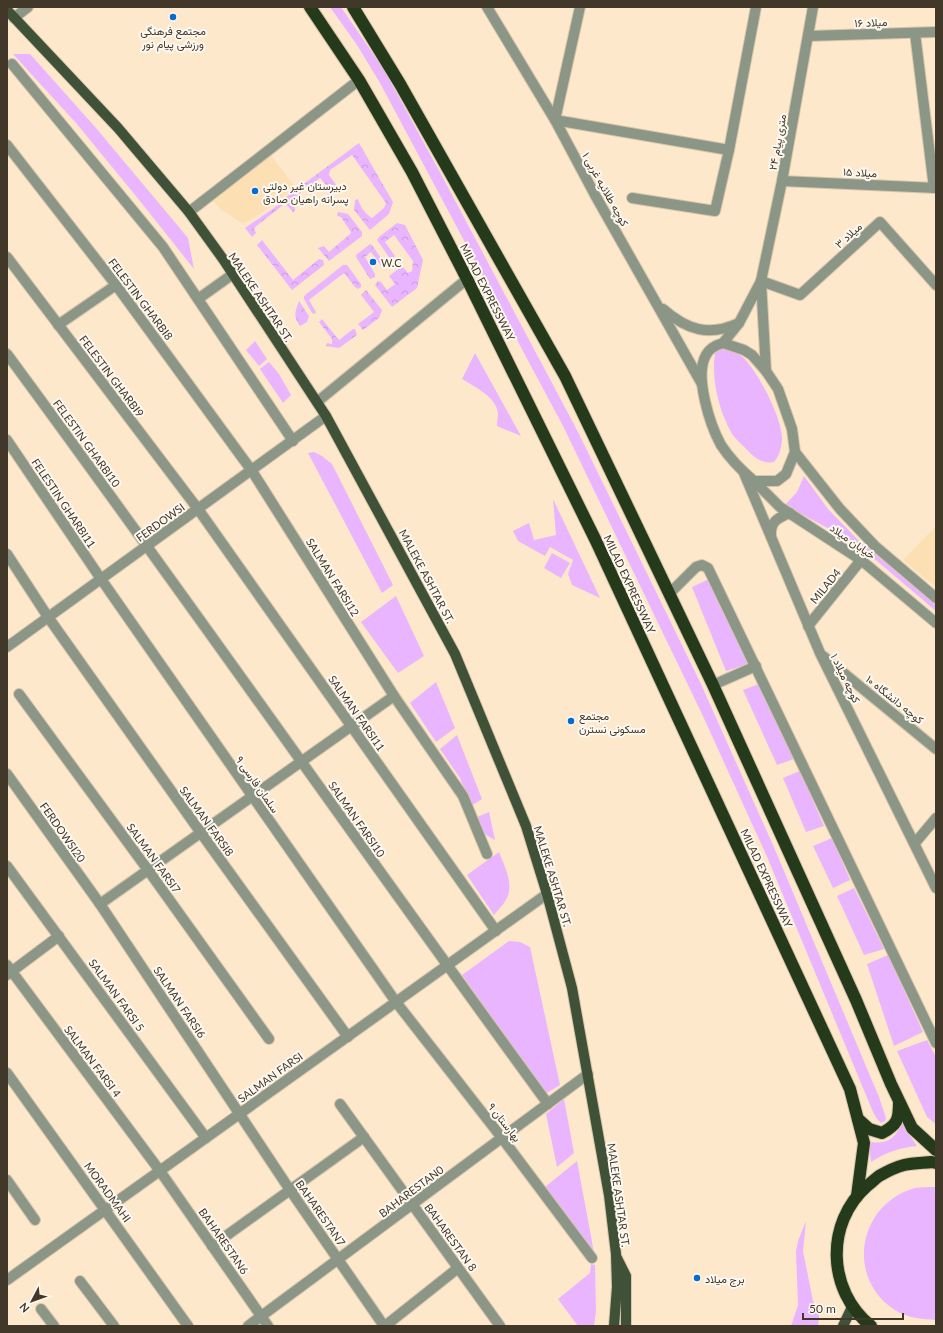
<svg xmlns="http://www.w3.org/2000/svg" width="943" height="1333" viewBox="0 0 943 1333" font-family="Lato,Vazirmatn,sans-serif">
  <style>
    .built { fill: #fddfb4 }
    .grass { fill: #e9b5ff }
    .park { fill: url(#park-crowns) }
    .lines { fill: none; stroke-linecap: round; stroke-linejoin: round }
    .minor-casing { stroke: #d8c5ab; stroke-width: 12 }
    .major-casing { stroke: #d8c5ab; stroke-width: 12 }
    .highway-casing { stroke: #d8c5ab; stroke-width: 14 }
    .minor { stroke: #8b9687; stroke-width: 10 }
    .major { stroke: #3f5137; stroke-width: 10 }
    .highway { stroke: #25391b; stroke-width: 12 }
    .poi-dot { fill: #056ad2; stroke: #fdf8f0; stroke-width: 1.5 }
    .labels { text-anchor: middle; dominant-baseline: central; stroke-width: 4; stroke-linejoin: round; paint-order: stroke }
    .street-label { font-size: 11px; fill: #423829; stroke: #fdf8f0 }
    .poi-label { font-size: 11px; fill: #423829; stroke: #fdf8f0; text-anchor: start }
  </style>
  <defs>
    <pattern id="park-crowns" width="20" height="18" patternUnits="userSpaceOnUse"><rect width="20" height="18" fill="#e9b5ff"/><path d="M2 6a3 3 0 1 1 6 0M12 15a3 3 0 1 1 6 0" fill="none" stroke="#c99cdb"/></pattern>
  </defs>
  <rect width="100%" height="100%" fill="#fde8cb"/>
  <!-- built -->
  <g class="built">
    <path d="M270,154L295,187L263,212L243,224L219,208L213,200L215,195Z"/>
    <path d="M936,526V587L903,560Z"/>
  </g>
  <!-- grass -->
  <g class="grass">
    <path d="M330,7H341L384,70L442,176L577,430L700,682L773,845L879,1097L886,1118L885,1121L881,1123L877,1119L873,1112L768,859L702,714L563,426L380,83L357,45Z"/>
    <path d="M13,54H30L96,128L188,238L194,269L140,201L76,123Z"/>
    <path d="M255,341L267,359L259,366L246,350Z"/>
    <path d="M724,348C728,350 735,351 738,353C756,366 781,416 782,437C782,446 780,455 774,462C762,464 755,458 747,450C743,445 736,440 732,434C719,411 711,380 715,353Z"/>
    <path d="M475,353L521,436L497,426C497,422 498,417 498,413C496,397 475,387 462,379Z"/>
    <path d="M269,362L279,374L291,395L283,403L260,369Z"/>
    <path d="M314,452L322,456L332,464L393,585L382,593L308,453Z"/>
    <path d="M804,476L828,509L861,543L890,566L936,605V611L864,550L844,537L785,505L797,492Z"/>
    <path d="M553,499L600,598L572,585L568,574L573,560L550,547L545,556L518,541L513,531L529,523L534,540L556,535Z"/>
    <path d="M552,553L570,563L561,578L544,568Z"/>
    <path d="M709,579L748,664L726,671L692,587Z"/>
    <path d="M396,596L424,656L398,673L361,622Z"/>
    <path d="M436,682L455,728L436,742L410,703Z"/>
    <path d="M759,684L794,759L777,765L743,690Z"/>
    <path d="M457,735L482,799L471,806L460,778L440,749Z"/>
    <path d="M800,771L824,826L806,832L783,778Z"/>
    <path d="M489,812L495,840C483,834 480,830 475,818Z"/>
    <path d="M832,838L850,880L833,888L813,846Z"/>
    <path d="M499,852C505,867 516,888 504,903C501,907 497,911 494,915L467,875Z"/>
    <path d="M854,888L884,949L864,955L837,896Z"/>
    <path d="M509,941L520,942L530,947L560,1085L545,1094L462,975Z"/>
    <path d="M888,955L923,1032L894,1046L867,964Z"/>
    <path d="M927,1040L936,1057V1124L927,1117L897,1051Z"/>
    <path d="M564,1099L574,1153L557,1167L546,1114Z"/>
    <path d="M902,1124L917,1146C899,1148 887,1152 871,1162L869,1142C887,1144 894,1140 902,1124Z"/>
    <path d="M577,1161L595,1258L545,1187Z"/>
    <path d="M936,1187V1320C922,1319 907,1318 895,1310C845,1278 858,1204 915,1188C921,1187 929,1187 936,1187Z"/>
    <path d="M806,1221L803,1251L813,1301L819,1315L818,1326H791L798,1305L796,1251L798,1241Z"/>
    <path d="M591,1264L595,1265L596,1311L594,1326H578L558,1299L590,1273Z"/>
  </g>
  <!-- park -->
  <g class="park">
    <path d="M359,143L393,202L389,214L370,230L354,210L355,200L358,199C360,206 365,214 372,218L384,208L386,203L352,155L330,170L329,175L337,186L342,185L348,186L347,188C337,189 331,192 330,203L326,198L330,189L320,178L292,199L291,202L295,208L294,213L282,200Z"/>
    <path d="M281,203L283,205L254,228L256,233L252,237L245,228Z"/>
    <path d="M338,212L348,214L362,232V236L329,261L318,248L324,246L329,252L350,234L351,232L341,217L337,216Z"/>
    <path d="M397,223L405,225L423,260L417,288L392,307L375,285L378,281L381,282L387,290L395,284L389,276L402,266L408,273L412,271L413,261L394,235L385,242L395,256L393,259L391,260L377,240L379,237Z"/>
    <path d="M262,240L293,280L319,259L323,260L324,265L292,290L257,245Z"/>
    <path d="M370,244L372,245L385,264V266L382,267L371,252L365,257L375,274V277L370,279L356,257V255Z"/>
    <path d="M343,265H347L361,284V287L358,289L355,287L344,273L309,300L316,312L315,314L312,313L304,299V296Z"/>
    <path d="M366,290L382,310L379,318L363,330L358,324L374,312L361,295Z"/>
    <path d="M299,301L309,316L307,322L300,326C293,315 295,313 299,301Z"/>
    <path d="M322,319L339,340L353,329H355L357,335L339,348L326,346L327,343L332,344V339L319,322Z"/>
  </g>
  <g class="lines">
    <defs>
      <g id="minor">
        <path d="M487,7L555,120L595,195L702,384"/>
        <path d="M580,7L555,120L729,150"/>
        <path d="M14,18L28,7"/>
        <path d="M915,33L934,188"/>
        <path d="M808,36L936,32"/>
        <path d="M12,64L163,247L293,441"/>
        <path d="M7,145L116,285L252,471L394,696L463,796L487,854"/>
        <path d="M782,181L936,188"/>
        <path d="M632,198L715,211L729,150L756,7"/>
        <path d="M189,212L359,80"/>
        <path d="M7,257L198,509L496,931"/>
        <path d="M761,281L800,295L880,222L936,285"/>
        <path d="M198,299L233,274"/>
        <path d="M663,309C687,330 709,337 739,323"/>
        <path d="M58,325L116,285"/>
        <path d="M723,343L744,350L752,355L766,371L778,389L792,429L795,452L786,474L777,481H754C741,470 730,459 721,445C710,425 694,376 706,355C709,349 716,345 723,343Z"/>
        <path d="M723,343L739,323L761,281"/>
        <path d="M7,354C190,602 366,855 548,1104"/>
        <path d="M766,371L761,281L782,181L813,7"/>
        <path d="M317,402L467,279"/>
        <path d="M7,440L101,579L396,1002L502,1138L592,1258"/>
        <path d="M795,452L840,509L875,546L936,598"/>
        <path d="M744,473L820,653L936,888"/>
        <path d="M754,481L780,507L861,560L936,623"/>
        <path d="M771,536C770,522 777,518 790,513"/>
        <path d="M7,554L48,617L201,833L348,1037"/>
        <path d="M669,594L696,567L702,565L708,568L936,1043"/>
        <path d="M808,626L861,560"/>
        <path d="M7,647L326,416"/>
        <path d="M823,656L936,749"/>
        <path d="M713,685L756,666"/>
        <path d="M19,694L148,870L269,1039"/>
        <path d="M7,774L100,904L290,1190L384,1326"/>
        <path d="M915,843L936,818"/>
        <path d="M7,866L206,1138"/>
        <path d="M100,904L394,696"/>
        <path d="M7,965L160,1171L268,1326"/>
        <path d="M7,975L59,936"/>
        <path d="M7,1073L188,1326"/>
        <path d="M340,1104L500,1326"/>
        <path d="M7,1180L35,1220"/>
        <path d="M212,1246L364,1137"/>
        <path d="M7,1280L547,894"/>
        <path d="M80,1281L114,1326"/>
        <path d="M41,1309L54,1326"/>
        <path d="M248,1326L588,1074"/>
        <path d="M385,1326L458,1268"/>
      </g>
      <g id="major">
        <path d="M7,10L118,128L189,212L223,259L326,416L455,654L526,826L547,894L572,988L609,1195L616,1254L617,1287L614,1326"/>
        <path d="M617,1258L626,1276V1326"/>
        <path d="M843,1326L852,1307"/>
      </g>
      <g id="highway">
        <path d="M310,7L359,80L412,172L467,279L596,541L850,1089L864,1143L857,1196"/>
        <path d="M353,7L400,84L565,376L713,685L856,1000L891,1084L912,1128L936,1150"/>
        <path d="M858,1119L869,1129L882,1133C897,1125 899,1120 899,1103"/>
        <path d="M871,1326C827,1291 825,1223 867,1186C871,1183 875,1179 879,1176C886,1172 896,1167 904,1165C913,1163 923,1163 932,1162L936,1163"/>
      </g>
    </defs>
    <!-- minor casing -->
    <use href="#minor" class="minor-casing"/>
    <!-- major casing -->
    <use href="#major" class="major-casing"/>
    <!-- highway casing -->
    <use href="#highway" class="highway-casing"/>
    <!-- minor -->
    <use href="#minor" class="minor"/>
    <!-- major -->
    <use href="#major" class="major"/>
    <!-- highway -->
    <use href="#highway" class="highway"/>
  </g>
  <!-- markers -->
  <g class="poi-dot">
    <circle cx="173" cy="17" r="4"/>
    <circle cx="255" cy="191" r="4"/>
    <circle cx="373" cy="262" r="4"/>
    <circle cx="571" cy="721" r="4"/>
    <circle cx="697" cy="1278" r="4"/>
  </g>
  <g class="labels">
    <!-- street labels -->
    <g class="street-label">
      <text transform="translate(871 22) rotate(-2)">میلاد ۱۶</text>
      <text transform="translate(777 142) rotate(-80)">۲۴ متری پیام</text>
      <text transform="translate(860 172) rotate(3)">میلاد ۱۵</text>
      <text transform="translate(606 189) rotate(61)">کوچه طلائیه غربی ۱</text>
      <text transform="translate(848 235) rotate(-42)">میلاد ۳</text>
      <text transform="translate(488 292) rotate(63)">MILAD EXPRESSWAY</text>
      <text transform="translate(261 297) rotate(56)">MALEKE ASHTAR ST.</text>
      <text transform="translate(141 299) rotate(53)">FELESTIN GHARBI8</text>
      <text transform="translate(112 376) rotate(53)">FELESTIN GHARBI9</text>
      <text transform="translate(87 443) rotate(54)">FELESTIN GHARBI10</text>
      <text transform="translate(64 503) rotate(56)">FELESTIN GHARBI11</text>
      <text transform="translate(160 522) rotate(-36)">FERDOWSI</text>
      <text transform="translate(853 541) rotate(35)">خیابان میلاد</text>
      <text transform="translate(427 576) rotate(62)">MALEKE ASHTAR ST.</text>
      <text transform="translate(333 577) rotate(58)">SALMAN FARSI12</text>
      <text transform="translate(630 584) rotate(65)">MILAD EXPRESSWAY</text>
      <text transform="translate(825 586) rotate(-51)">MILAD4</text>
      <text transform="translate(846 678) rotate(64)">کوچه میلاد ۱</text>
      <text transform="translate(895 699) rotate(39)">کوچه دانشگاه ۱۰</text>
      <text transform="translate(357 713) rotate(55)">SALMAN FARSI11</text>
      <text transform="translate(258 784) rotate(55)">سلمان فارسی ۹</text>
      <text transform="translate(357 819) rotate(55)">SALMAN FARSI10</text>
      <text transform="translate(207 821) rotate(54)">SALMAN FARSI8</text>
      <text transform="translate(63 832) rotate(55)">FERDOWSI20</text>
      <text transform="translate(154 858) rotate(54)">SALMAN FARSI7</text>
      <text transform="translate(553 876) rotate(73)">MALEKE ASHTAR ST.</text>
      <text transform="translate(767 878) rotate(65)">MILAD EXPRESSWAY</text>
      <text transform="translate(117 995) rotate(54)">SALMAN FARSI 5</text>
      <text transform="translate(180 1002) rotate(56)">SALMAN FARSI6</text>
      <text transform="translate(93 1061) rotate(53)">SALMAN FARSI 4</text>
      <text transform="translate(270 1077) rotate(-36)">SALMAN FARSI</text>
      <text transform="translate(505 1122) rotate(52)">بهارستان ۹</text>
      <text transform="translate(411 1191) rotate(-37)">BAHARESTAN0</text>
      <text transform="translate(108 1192) rotate(54)">MORADMAHI</text>
      <text transform="translate(619 1195) rotate(82)">MALEKE ASHTAR ST.</text>
      <text transform="translate(321 1213) rotate(55)">BAHARESTAN7</text>
      <text transform="translate(451 1237) rotate(54)">BAHARESTAN 8</text>
      <text transform="translate(224 1241) rotate(55)">BAHARESTAN6</text>
    </g>
    <!-- poi labels -->
    <g class="poi-label">
      <text x="173" y="30" text-anchor="middle">مجتمع فرهنگی<tspan x="173" dy="13">ورزشی پیام نور</tspan></text>
      <text x="263" y="185">دبیرستان غیر دولتی<tspan x="263" dy="13">پسرانه راهیان صادق</tspan></text>
      <text x="381" y="262">W.C</text>
      <text x="579" y="715">مجتمع<tspan x="579" dy="13">مسکونی نسترن</tspan></text>
      <text x="705" y="1278">برج میلاد</text>
    </g>
  </g>
  <!-- border -->
  <rect width="943" height="1333" fill="none" stroke="#423829" stroke-width="16"/>
  <!-- north arrow -->
  <g transform="translate(32 1301) rotate(229)" stroke="#fdf8f0" stroke-width="3" paint-order="stroke">
  <path d="M0-3L7 15L0 10L-7 15Z" fill="#423829"/>
  <text y="-6" font-size="11" font-weight="bold" text-anchor="middle" fill="#423829">N</text>
  </g>
  <!-- scale -->
  <path d="M803 1313v6h100v-6" fill="none" stroke="#423829" stroke-width="2"/>
  <text x="809" y="1313" font-size="12" fill="#423829" stroke="#fdf8f0" stroke-width="3" paint-order="stroke">50 m</text>
</svg>
